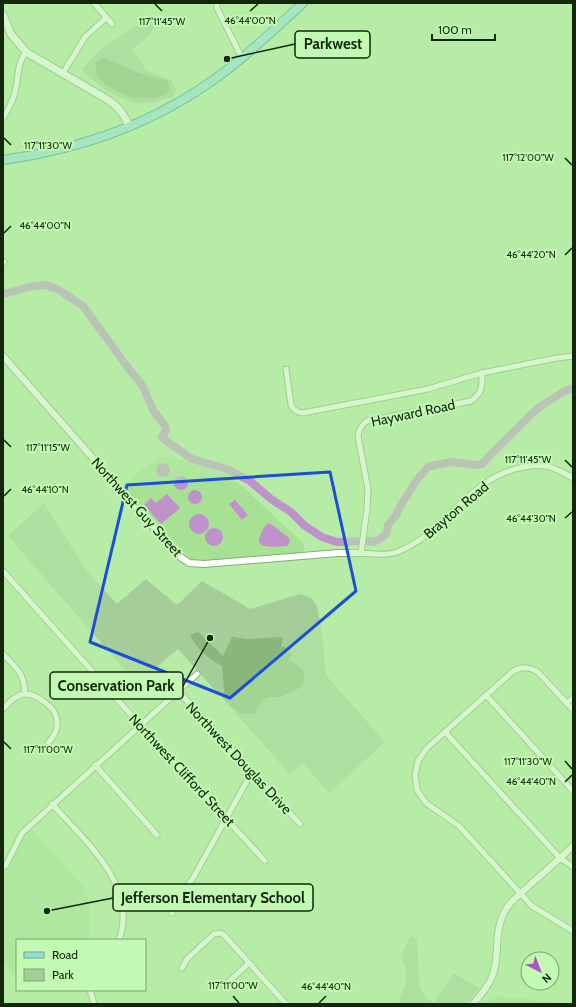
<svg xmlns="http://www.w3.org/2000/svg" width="576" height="1007" viewBox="0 0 576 1007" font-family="Cabin,sans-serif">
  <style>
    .built { fill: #a6e194 }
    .green { fill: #a5cd99 }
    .forest { fill: #8ab67c }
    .water { fill: #bf92cb }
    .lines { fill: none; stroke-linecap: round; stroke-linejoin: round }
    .river { stroke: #bf92cb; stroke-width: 8 }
    .minor-casing { stroke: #7eb16e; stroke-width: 7 }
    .tertiary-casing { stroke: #7eb16e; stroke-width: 8 }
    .secondary-casing { stroke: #7eb16e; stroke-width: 9 }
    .primary-casing { stroke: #328e88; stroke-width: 10 }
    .minor { stroke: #fff; stroke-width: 5 }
    .tertiary { stroke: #fff; stroke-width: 6 }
    .secondary { stroke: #fff; stroke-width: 7 }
    .primary { stroke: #8edde0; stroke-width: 8 }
    .marked { fill: none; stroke: #1d4ed8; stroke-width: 3; stroke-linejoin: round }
    .ticks { fill: none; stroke: #12260b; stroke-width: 1.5 }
    .labels { text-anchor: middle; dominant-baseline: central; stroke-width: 4; stroke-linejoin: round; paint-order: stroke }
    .street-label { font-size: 14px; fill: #12260b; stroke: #c3fab3 }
    .ticks-label { font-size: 10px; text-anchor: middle; fill: #12260b; stroke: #c3fab3; stroke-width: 4; stroke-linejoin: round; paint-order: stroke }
    .leader { fill: none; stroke: #12260b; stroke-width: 1.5 }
    .callout-dot { fill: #12260b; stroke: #c3fab3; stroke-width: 1.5 }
    .callout { fill: #c3fab3; stroke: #12260b; stroke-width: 1.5 }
    .callout-label { font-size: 15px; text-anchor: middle; font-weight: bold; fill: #12260b }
  </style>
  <rect width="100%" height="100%" fill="#b6eca6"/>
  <!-- built -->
  <g class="built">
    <path d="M168,456L213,469L225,475L243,487L304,544V553L202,561H193L187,556L122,486L157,457Z"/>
    <path d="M31,828L82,885L90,903L91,920L89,933L86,940H17V978L3,962V871L9,867L23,838Z"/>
    <path d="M496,996L536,1000L566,1004H478Z"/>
  </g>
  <!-- green -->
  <g class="green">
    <path d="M150,17L155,24L149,36L132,49L146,70L172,81L176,90L172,97C161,100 148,105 136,103C121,100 89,81 82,69C99,47 126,32 150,17Z"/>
    <path d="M44,503L86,570L117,604L146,579L177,605L202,581L250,609L300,594L311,598L317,606L321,627L326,675L385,742L329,793L303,763L290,774L178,649L137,684L8,536Z"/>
    <path d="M411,935L417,939L419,984L426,999L434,1002L454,973L479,988L467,1004H398C406,984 410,977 401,956Z"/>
  </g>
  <!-- forest -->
  <g class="forest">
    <path d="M105,58L138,73L166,80L170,86L167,94L154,98L130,97L107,86L97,76L95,61Z"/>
    <path d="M198,632L223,656L232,637L248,639L283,637L281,646L289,649L291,656L290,660L303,670L304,678L302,687L280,697H267L257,707L255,714H240L225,700L222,666C209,659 196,649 190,635Z"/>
  </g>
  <!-- water -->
  <g class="water">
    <circle cx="163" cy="470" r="7"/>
    <circle cx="181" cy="483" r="7"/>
    <circle cx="195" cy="497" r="7"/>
    <path d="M167,494L180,508L161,524L144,505L151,498L156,503Z"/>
    <path d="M235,500L248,515L242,520L229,504Z"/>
    <circle cx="199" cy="524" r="10"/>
    <path d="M269,523L271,524L289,538L290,540L288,546C282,546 262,549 260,543C258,540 260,536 261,534C263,529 264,526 269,523Z"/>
    <circle cx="214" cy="537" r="9"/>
  </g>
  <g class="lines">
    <!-- river -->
    <path class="river" d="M3,294L34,286L46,285L59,290L83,306L129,369L142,385L153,410L165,426L166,430L162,437L165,440L192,459L227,469L250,481L271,499L291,512L305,526L322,537L337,542L367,541L373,542L380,539L385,535L387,531L388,525L397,514L401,505L416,481L428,467L436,465L452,462L476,465L482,464L490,455L538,408L563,392L573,388"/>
    <defs>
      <g id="minor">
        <path d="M94,3L112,24"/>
        <path d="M217,3V8L242,58"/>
        <path d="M63,73L85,37L106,18"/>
        <path d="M3,118C8,110 13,101 15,92C19,76 16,66 26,52"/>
        <path d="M3,264L4,262"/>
        <path d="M286,369L291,405C294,410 296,412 303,413L428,389L482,373L551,359L573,356"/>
        <path d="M482,373C482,387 483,392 471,401L367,421C361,425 359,429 358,436L368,489L367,509L361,553C372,554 387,556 397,552C447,533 467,477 524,467C530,466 539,465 545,466C555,467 565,474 573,478"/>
        <path d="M3,571L140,725L265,861"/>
        <path d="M3,654C17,669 24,672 25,694"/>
        <path d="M178,691L300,824"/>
        <path d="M486,695L573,791"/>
        <path d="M567,703L573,698"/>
        <path d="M3,709C8,703 17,694 26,694C32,694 39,698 43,701C60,712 62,728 48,743"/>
        <path d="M573,710L538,672C529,667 522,666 512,672L427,748L418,761L415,775L417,790L426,803L459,826L532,906L573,931"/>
        <path d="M445,732L560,858L573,867"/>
        <path d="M95,765L157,835"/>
        <path d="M52,804C84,840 139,886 119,940"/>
        <path d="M3,867L6,865L22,833L197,674"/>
        <path d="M172,913L175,903L193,878L252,772"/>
        <path d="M182,968L187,959L214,934L220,933L224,935L286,1004"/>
        <path d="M224,986L249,963"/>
        <path d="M90,990L94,1004"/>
      </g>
      <g id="tertiary">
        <path d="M3,356L179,556L189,563L204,564L338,553H361"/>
        <path d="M473,1004C480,996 488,987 492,977C500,958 494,936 502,917C507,903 522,893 532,883C546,871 559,859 573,846"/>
      </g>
      <path id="secondary" d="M3,15L11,34L26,52L110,101C119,108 126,116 129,127"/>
      <path id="primary" d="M3,160C85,148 156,123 223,73C251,52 277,27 303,3"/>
    </defs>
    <!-- minor casing -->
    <use href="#minor" class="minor-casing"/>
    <!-- tertiary casing -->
    <use href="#tertiary" class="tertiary-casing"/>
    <!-- secondary casing -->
    <use href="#secondary" class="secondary-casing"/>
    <!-- primary casing -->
    <use href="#primary" class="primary-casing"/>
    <!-- minor -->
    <use href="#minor" class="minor"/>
    <!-- tertiary -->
    <use href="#tertiary" class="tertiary"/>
    <!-- secondary -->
    <use href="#secondary" class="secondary"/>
    <!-- primary -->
    <use href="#primary" class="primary"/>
  </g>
  <!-- marked area -->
  <path d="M0 0H576V1007H0ZM330,472L356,591L230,698L90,642L127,485Z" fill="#b6eca6" fill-opacity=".55" fill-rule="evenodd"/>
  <path class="marked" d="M330,472L356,591L230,698L90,642L127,485Z"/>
  <!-- ticks -->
  <path class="ticks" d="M155,4L162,11M250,11L258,4M4,138L11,145M565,158L572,165M4,233L11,226M565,255L572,248M4,440L11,447M565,460L572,467M4,496L11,489M565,518L572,512M4,742L11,749M565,761L572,769M565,782L572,775M233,996L239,1003M319,1003L326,996"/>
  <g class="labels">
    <!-- street labels -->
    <g class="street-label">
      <text transform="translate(413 413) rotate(-12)">Hayward Road</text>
      <text transform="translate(137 507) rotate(48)">Northwest Guy Street</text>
      <text transform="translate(456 510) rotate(-40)">Brayton Road</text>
      <text transform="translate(239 758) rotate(47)">Northwest Douglas Drive</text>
      <text transform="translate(182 770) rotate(47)">Northwest Clifford Street</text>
    </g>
  </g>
  <g class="ticks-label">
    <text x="250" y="24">46°44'00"N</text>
    <text x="162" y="25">117°11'45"W</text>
    <text x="48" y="149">117°11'30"W</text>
    <text x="528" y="161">117°12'00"W</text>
    <text x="45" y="229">46°44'00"N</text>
    <text x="531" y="258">46°44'20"N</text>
    <text x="48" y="451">117°11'15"W</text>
    <text x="528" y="463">117°11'45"W</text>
    <text x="45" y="493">46°44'10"N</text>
    <text x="531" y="522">46°44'30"N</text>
    <text x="48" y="753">117°11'00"W</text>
    <text x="528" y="765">117°11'30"W</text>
    <text x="531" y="785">46°44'40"N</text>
    <text x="233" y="989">117°11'00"W</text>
    <text x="326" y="990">46°44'40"N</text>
  </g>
  <!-- callouts -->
  <path class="leader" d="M227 59L295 44M210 638L183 686M47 911L113 898"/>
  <g class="callout-dot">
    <circle cx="227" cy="59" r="4"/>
    <circle cx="210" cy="638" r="4"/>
    <circle cx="47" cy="911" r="4"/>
  </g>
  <g class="callout">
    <rect x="295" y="31" width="75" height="27" rx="4"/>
    <rect x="50" y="672" width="133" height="27" rx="4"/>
    <rect x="113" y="884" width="200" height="27" rx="4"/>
  </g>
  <g class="callout-label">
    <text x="333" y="49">Parkwest</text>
    <text x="116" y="691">Conservation Park</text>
    <text x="213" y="903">Jefferson Elementary School</text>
  </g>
  <!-- border -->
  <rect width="576" height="1007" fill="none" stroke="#12260b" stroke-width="8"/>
  <!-- legend -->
  <rect x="16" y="939" width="130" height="52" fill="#c3fab3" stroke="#7ca570"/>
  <rect x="24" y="952" width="20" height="6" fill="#8edde0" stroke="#7ca570"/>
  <text x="52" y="959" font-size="12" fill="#12260b">Road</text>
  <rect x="24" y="969" width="20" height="12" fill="#a5cd99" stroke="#7ca570"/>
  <text x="52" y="979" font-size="12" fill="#12260b">Park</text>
  <!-- north arrow -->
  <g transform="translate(540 971) rotate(138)"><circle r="19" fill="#c3fab3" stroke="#7ca570"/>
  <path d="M0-3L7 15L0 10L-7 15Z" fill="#ac56c3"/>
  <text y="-6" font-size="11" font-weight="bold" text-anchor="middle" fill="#12260b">N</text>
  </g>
  <!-- scale -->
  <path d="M432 34v6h63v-6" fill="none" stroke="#12260b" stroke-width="2"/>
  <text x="438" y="34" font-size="12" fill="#12260b" stroke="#c3fab3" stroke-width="3" paint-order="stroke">100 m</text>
</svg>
